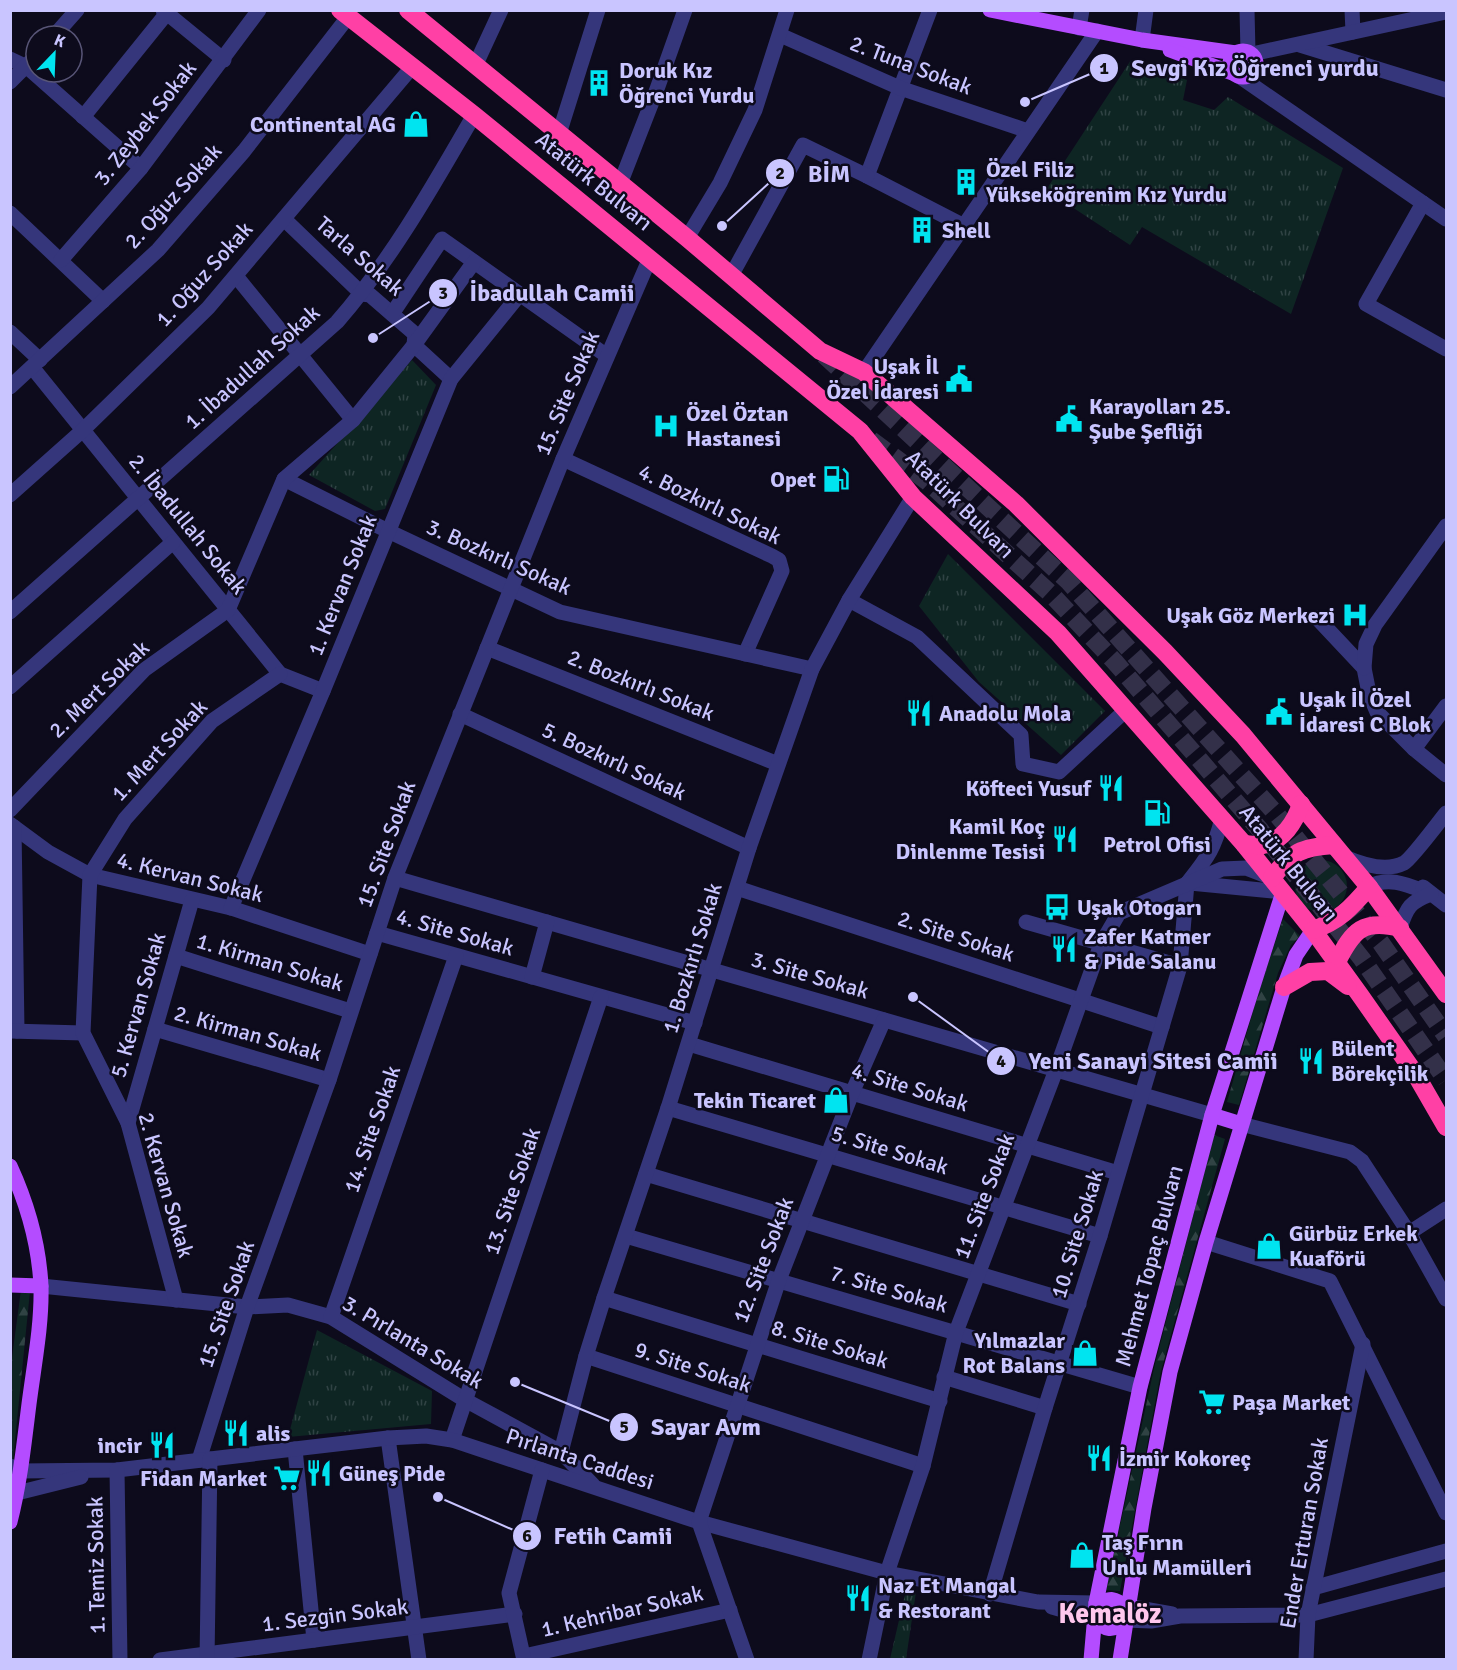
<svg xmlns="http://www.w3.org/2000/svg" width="1457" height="1670" viewBox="0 0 1457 1670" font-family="Signika,sans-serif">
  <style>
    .grass { fill: #0e2523 }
    .forest { fill: url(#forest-firs) }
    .park { fill: url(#park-tufts) }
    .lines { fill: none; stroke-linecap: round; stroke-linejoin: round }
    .highway-tunnel { stroke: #333049; stroke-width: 18; stroke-dasharray: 18 9; stroke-linecap: butt }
    .minor { stroke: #35367b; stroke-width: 15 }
    .major { stroke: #b44cff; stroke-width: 15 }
    .highway { stroke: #ff40a5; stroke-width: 18 }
    .labels { text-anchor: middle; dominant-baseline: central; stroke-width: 5; stroke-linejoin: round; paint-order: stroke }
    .street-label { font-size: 22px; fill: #c9c5ff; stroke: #0d0b1c }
    .poi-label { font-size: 22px; font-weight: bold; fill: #c9c5ff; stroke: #0d0b1c; text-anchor: start }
    .district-label { font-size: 28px; font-weight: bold; fill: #ffc7ed; stroke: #0d0b1c }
    .leader { fill: none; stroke: #c9c5ff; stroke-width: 2 }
    .callout-dot { fill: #c9c5ff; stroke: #0d0b1c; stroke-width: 2 }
    .mark-label { font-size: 18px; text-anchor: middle; font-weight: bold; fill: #111 }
    .callout-label { font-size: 24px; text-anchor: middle; font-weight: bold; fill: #c9c5ff; stroke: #0d0b1c; stroke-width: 5; stroke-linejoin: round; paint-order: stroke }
  </style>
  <defs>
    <pattern id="forest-firs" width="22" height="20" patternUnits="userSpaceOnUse" patternTransform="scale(1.5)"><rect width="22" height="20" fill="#0e2523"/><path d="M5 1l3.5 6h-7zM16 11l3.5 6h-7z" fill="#304344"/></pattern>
    <pattern id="park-tufts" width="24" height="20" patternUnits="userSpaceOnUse" patternTransform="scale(1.5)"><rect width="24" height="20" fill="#0e2523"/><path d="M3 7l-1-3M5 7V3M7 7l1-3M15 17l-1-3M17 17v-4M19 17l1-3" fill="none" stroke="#304344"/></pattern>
  </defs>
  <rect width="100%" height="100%" fill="#0d0b1c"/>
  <!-- grass -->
  <circle class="grass" cx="1321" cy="886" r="26"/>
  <!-- forest -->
  <g class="forest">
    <path d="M1283,919L1300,936L1291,945L1278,973L1239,1105L1227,1102L1260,987Z"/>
    <path d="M1214,1135L1225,1139L1161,1371L1120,1591L1106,1590L1155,1364Z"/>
    <path d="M21,1290L30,1291L13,1460L11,1459V1365Z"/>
  </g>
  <!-- park -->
  <g class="park">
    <path d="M1131,60L1187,80L1183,100L1214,110L1228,97L1343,168L1291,314L1142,227L1130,245L1046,190Z"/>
    <path d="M412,360L436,385L385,509L375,511L309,475Z"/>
    <path d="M948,554L1105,711L1061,755L979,682L919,606Z"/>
    <path d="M317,1330L432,1391L431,1424L288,1437Z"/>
    <path d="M906,1590L916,1592L906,1659H890Z"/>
  </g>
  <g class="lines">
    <!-- highway-tunnel -->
    <g class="highway-tunnel">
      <path d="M824,355L1069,582L1278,816L1381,943L1446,1036"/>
      <path d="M871,440L928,482L1051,594L1115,662L1261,831L1362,959L1446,1080"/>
    </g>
    <!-- minor -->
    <g class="minor">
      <path d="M163,10L224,60"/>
      <path d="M930,10L867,176L964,226"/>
      <path d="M1247,10L1248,52"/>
      <path d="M1352,10L1353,32"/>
      <path d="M1079,28L1082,10"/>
      <path d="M780,35L900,88L1028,131"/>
      <path d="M54,36L77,10"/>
      <path d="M1142,40L1146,10"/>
      <path d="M1300,45L1446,90"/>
      <path d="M1252,54L1446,12"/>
      <path d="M10,59L27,67L141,168"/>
      <path d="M475,66L501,10"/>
      <path d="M1239,76L1446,219"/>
      <path d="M10,82L36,56"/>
      <path d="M83,117L167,13"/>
      <path d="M559,134L598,10"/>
      <path d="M620,184L657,89L685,10"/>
      <path d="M1423,203L1366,304L1446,349"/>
      <path d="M10,213L103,301"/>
      <path d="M284,219L362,294L370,295L415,334L414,345L451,379"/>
      <path d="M687,238L720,183L755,110L787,10"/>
      <path d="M61,260L141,168L259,10"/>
      <path d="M236,276L353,420"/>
      <path d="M731,276L803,145L867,176"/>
      <path d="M392,314L442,239L607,356"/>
      <path d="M10,332L40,360"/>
      <path d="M32,367L280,674L323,691"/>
      <path d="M864,372L1097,31"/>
      <path d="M10,387L158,250L244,151L348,17"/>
      <path d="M563,459L772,556L779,560L782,571L745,654"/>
      <path d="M284,479L388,531L560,612L812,669"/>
      <path d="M10,495L83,430L208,308L413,66"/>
      <path d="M849,600L917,637L1021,735L1023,764L1059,772L1126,710"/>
      <path d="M10,612L337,322C392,259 433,186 474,115"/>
      <path d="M1317,618L1364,668L1369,693L1377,712L1414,749L1446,775"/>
      <path d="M487,648L778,764"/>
      <path d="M1364,668L1366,644L1375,625L1446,526"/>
      <path d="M10,687L173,542"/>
      <path d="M460,714L749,848"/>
      <path d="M1414,749L1446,706"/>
      <path d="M10,810L144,670L228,610L284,479L353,420L414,345L474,262"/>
      <path d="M10,824L48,852L90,875L231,908L370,954"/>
      <path d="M14,827L17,1031"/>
      <path d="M1345,857C1361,864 1386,872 1404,863C1411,859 1439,822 1446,813"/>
      <path d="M395,878L1212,1115"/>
      <path d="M1189,881C1208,857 1215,847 1222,818"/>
      <path d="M1190,883L1283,892"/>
      <path d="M1369,887C1389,875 1410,886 1431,894"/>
      <path d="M1423,887L1446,905"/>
      <path d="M737,888L1162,1027"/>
      <path d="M231,908L323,691L451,379L520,294"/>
      <path d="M1026,922L1180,966"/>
      <path d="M1400,928C1407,907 1410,902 1431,894"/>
      <path d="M377,933L695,1023"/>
      <path d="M176,956L350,1011"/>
      <path d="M532,977L547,922"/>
      <path d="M155,1029L329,1080"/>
      <path d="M10,1031L83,1033"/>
      <path d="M689,1044L1118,1173"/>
      <path d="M668,1108L1100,1236"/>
      <path d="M128,1123L192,900"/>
      <path d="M1241,1124L1350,1152L1362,1161L1409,1233L1446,1299"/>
      <path d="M646,1174L1079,1304"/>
      <path d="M1409,1233L1446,1209"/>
      <path d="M626,1236L1140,1387"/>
      <path d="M1206,1242L1330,1281L1446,1513"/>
      <path d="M41,1286L247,1307L288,1305L331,1317L465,1400L561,1452L593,1485"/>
      <path d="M604,1298L940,1401"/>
      <path d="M176,1300L128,1123L83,1033L90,875L125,819L212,721L280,674"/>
      <path d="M331,1317L456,956"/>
      <path d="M586,1356L923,1466"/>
      <path d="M944,1377L1045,1408"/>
      <path d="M388,1438L419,1660"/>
      <path d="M452,1440L601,997"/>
      <path d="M295,1449L314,1640"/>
      <path d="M561,1452L586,1356L604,1298L668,1108L749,848L812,669L849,600L913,497"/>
      <path d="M199,1460L247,1307L329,1080L395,878L563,459L650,258"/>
      <path d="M10,1466L20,1471L117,1470L388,1438L426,1436L452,1440L699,1522L887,1573L1038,1602L1096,1603"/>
      <path d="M117,1470L120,1660"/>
      <path d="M10,1498L17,1493L81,1477"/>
      <path d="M1313,1588L1446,1551"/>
      <path d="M990,1594L1045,1408L1100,1236L1180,966L1187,883"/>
      <path d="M1127,1606L1172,1614"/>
      <path d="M1052,1607L1094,1619"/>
      <path d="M1125,1620L1151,1621L1180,1616L1308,1615L1446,1579"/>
      <path d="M524,1656L730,1610"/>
      <path d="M160,1660L515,1614"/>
      <path d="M207,1660L210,1459"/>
      <path d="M524,1660L509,1593L542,1470"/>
      <path d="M747,1660L699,1522L779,1280L852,1093L884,1020"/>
      <path d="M869,1660L887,1573L923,1466L956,1332L1056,1070L1101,944L1119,913L1222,869L1246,868L1272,878"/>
      <path d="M1306,1660L1308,1615L1363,1344"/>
    </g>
    <!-- major -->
    <g class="major">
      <path d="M990,10L1142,40L1236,53"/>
      <path d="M1170,50L1235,74"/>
      <circle cx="1243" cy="64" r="13"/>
      <path d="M1212,1115L1241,1124"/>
      <path d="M10,1166C27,1203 39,1245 41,1286C42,1325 34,1365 29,1404C24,1444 20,1483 10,1522"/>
      <path d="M10,1285L41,1286"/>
      <path d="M1096,1603C1114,1598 1110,1598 1127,1606"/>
      <path d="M1094,1619C1104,1630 1114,1633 1125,1620"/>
      <path d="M1091,1660L1096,1603L1140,1387L1212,1115L1283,892"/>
      <path d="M1120,1660L1144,1508L1170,1372L1206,1242L1284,987L1296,955L1313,930"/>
    </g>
    <!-- highway -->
    <g class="highway">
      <path d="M340,10L474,115L860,431L913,497L1058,633L1244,844L1313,930L1360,995L1416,1075L1446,1127"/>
      <path d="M408,10L687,238L820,351L864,372L1016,504L1165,652L1243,735L1369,887L1446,994"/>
      <path d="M1244,844C1250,844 1257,846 1263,845C1283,841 1295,822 1301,804"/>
      <path d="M1272,878C1291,852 1302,847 1334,845"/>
      <path d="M1313,930C1339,921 1351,908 1369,887"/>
      <path d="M1337,962C1353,930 1363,919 1400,928"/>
      <path d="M1284,987L1310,972L1328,971L1348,986"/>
    </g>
  </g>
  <!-- icons -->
  <defs>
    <symbol id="building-bare" viewBox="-9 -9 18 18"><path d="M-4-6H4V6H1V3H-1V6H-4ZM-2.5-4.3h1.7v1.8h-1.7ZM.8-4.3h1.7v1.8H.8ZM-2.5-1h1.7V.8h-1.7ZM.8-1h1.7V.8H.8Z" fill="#00e4f0" stroke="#0d0b1c" stroke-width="2.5" paint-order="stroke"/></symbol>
    <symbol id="shop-bare" viewBox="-9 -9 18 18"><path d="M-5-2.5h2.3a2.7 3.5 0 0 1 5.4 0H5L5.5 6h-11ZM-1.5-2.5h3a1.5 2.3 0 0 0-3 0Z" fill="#00e4f0" stroke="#0d0b1c" stroke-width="2.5" paint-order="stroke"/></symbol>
    <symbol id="civic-bare" viewBox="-9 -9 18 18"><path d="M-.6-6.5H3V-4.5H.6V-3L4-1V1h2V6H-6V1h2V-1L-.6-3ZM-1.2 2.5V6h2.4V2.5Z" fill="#00e4f0" stroke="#0d0b1c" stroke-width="2.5" paint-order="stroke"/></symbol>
    <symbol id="hospital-bare" viewBox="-9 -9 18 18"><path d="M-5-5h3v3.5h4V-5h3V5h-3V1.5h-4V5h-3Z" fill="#00e4f0" stroke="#0d0b1c" stroke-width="2.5" paint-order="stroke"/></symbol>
    <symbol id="fuel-bare" viewBox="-9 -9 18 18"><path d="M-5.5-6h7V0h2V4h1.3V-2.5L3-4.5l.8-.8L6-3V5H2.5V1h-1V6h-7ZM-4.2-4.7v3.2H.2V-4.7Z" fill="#00e4f0" stroke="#0d0b1c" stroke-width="2.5" paint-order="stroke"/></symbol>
    <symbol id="restaurant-bare" viewBox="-9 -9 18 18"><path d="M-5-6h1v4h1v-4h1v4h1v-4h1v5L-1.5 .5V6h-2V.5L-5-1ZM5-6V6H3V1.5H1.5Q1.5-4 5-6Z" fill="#00e4f0" stroke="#0d0b1c" stroke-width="2.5" paint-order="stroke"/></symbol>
    <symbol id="bus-bare" viewBox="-9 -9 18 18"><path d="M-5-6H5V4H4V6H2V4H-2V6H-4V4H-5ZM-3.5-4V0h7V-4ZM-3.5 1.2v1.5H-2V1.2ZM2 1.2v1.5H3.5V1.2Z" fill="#00e4f0" stroke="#0d0b1c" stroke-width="2.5" paint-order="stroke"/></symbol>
    <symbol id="supermarket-bare" viewBox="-9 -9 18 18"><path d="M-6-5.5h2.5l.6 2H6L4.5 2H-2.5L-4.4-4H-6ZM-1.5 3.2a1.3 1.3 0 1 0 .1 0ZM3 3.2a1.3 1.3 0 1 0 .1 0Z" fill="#00e4f0" stroke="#0d0b1c" stroke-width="2.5" paint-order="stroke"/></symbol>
  </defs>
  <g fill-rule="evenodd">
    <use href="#building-bare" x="580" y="64" width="38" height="38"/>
    <use href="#shop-bare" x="397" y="105" width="38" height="38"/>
    <use href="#building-bare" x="947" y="163" width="38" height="38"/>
    <use href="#building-bare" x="903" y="211" width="38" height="38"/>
    <use href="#civic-bare" x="940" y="360" width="38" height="38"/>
    <use href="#civic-bare" x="1050" y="400" width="38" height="38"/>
    <use href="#hospital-bare" x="647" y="407" width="38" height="38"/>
    <use href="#fuel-bare" x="817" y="460" width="38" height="38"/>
    <use href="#hospital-bare" x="1336" y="596" width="38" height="38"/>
    <use href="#civic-bare" x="1260" y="693" width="38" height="38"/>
    <use href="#restaurant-bare" x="900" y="694" width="38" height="38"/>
    <use href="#restaurant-bare" x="1092" y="769" width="38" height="38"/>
    <use href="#fuel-bare" x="1138" y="794" width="38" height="38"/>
    <use href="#restaurant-bare" x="1046" y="820" width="38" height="38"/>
    <use href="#bus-bare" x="1038" y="888" width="38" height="38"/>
    <use href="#restaurant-bare" x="1045" y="930" width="38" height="38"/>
    <use href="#restaurant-bare" x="1292" y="1042" width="38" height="38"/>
    <use href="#shop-bare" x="817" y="1081" width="38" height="38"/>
    <use href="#shop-bare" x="1250" y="1227" width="38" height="38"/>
    <use href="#shop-bare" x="1066" y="1334" width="38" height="38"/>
    <use href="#supermarket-bare" x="1193" y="1383" width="38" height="38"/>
    <use href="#restaurant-bare" x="217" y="1414" width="38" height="38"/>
    <use href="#restaurant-bare" x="143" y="1426" width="38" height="38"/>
    <use href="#restaurant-bare" x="1080" y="1439" width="38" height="38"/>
    <use href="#restaurant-bare" x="300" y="1454" width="38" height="38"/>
    <use href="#supermarket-bare" x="268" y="1459" width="38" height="38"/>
    <use href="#shop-bare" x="1063" y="1536" width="38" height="38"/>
    <use href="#restaurant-bare" x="839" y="1579" width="38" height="38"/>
  </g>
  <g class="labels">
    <!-- street labels -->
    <g class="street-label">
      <text transform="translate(911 65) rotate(21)">2. Tuna Sokak</text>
      <text transform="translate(145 123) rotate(-52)">3. Zeybek Sokak</text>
      <text transform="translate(594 181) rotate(39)">Atatürk Bulvarı</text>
      <text transform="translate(173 196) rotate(-48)">2. Oğuz Sokak</text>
      <text transform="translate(360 256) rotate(41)">Tarla Sokak</text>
      <text transform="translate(204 274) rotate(-48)">1. Oğuz Sokak</text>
      <text transform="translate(252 367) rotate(-42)">1. İbadullah Sokak</text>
      <text transform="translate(567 393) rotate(-67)">15. Site Sokak</text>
      <text transform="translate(710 504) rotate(26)">4. Bozkırlı Sokak</text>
      <text transform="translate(960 504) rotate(45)">Atatürk Bulvarı</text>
      <text transform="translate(188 524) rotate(51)">2. İbadullah Sokak</text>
      <text transform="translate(499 557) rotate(24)">3. Bozkırlı Sokak</text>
      <text transform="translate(342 585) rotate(-68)">1. Kervan Sokak</text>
      <text transform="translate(641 685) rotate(22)">2. Bozkırlı Sokak</text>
      <text transform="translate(99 689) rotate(-44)">2. Mert Sokak</text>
      <text transform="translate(159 750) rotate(-47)">1. Mert Sokak</text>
      <text transform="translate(614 761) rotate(25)">5. Bozkırlı Sokak</text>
      <text transform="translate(386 844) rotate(-70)">15. Site Sokak</text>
      <text transform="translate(1289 863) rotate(51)">Atatürk Bulvarı</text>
      <text transform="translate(190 877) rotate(14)">4. Kervan Sokak</text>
      <text transform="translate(455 932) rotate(16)">4. Site Sokak</text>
      <text transform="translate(956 936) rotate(18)">2. Site Sokak</text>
      <text transform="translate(692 958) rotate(-73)">1. Bozkırlı Sokak</text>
      <text transform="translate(270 962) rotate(17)">1. Kirman Sokak</text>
      <text transform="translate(810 975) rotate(16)">3. Site Sokak</text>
      <text transform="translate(138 1005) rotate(-74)">5. Kervan Sokak</text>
      <text transform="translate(248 1033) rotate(16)">2. Kirman Sokak</text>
      <text transform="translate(910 1087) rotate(17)">4. Site Sokak</text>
      <text transform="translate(372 1129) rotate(-71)">14. Site Sokak</text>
      <text transform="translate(890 1150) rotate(17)">5. Site Sokak</text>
      <text transform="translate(166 1185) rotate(74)">2. Kervan Sokak</text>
      <text transform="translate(512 1191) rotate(-71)">13. Site Sokak</text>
      <text transform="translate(984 1196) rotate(-69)">11. Site Sokak</text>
      <text transform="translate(1077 1234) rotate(-73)">10. Site Sokak</text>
      <text transform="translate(763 1260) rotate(-69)">12. Site Sokak</text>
      <text transform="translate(1149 1266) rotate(-75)">Mehmet Topaç Bulvarı</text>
      <text transform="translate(889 1289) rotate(16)">7. Site Sokak</text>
      <text transform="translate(226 1304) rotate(-71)">15. Site Sokak</text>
      <text transform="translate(413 1342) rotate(31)">3. Pırlanta Sokak</text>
      <text transform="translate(830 1344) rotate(17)">8. Site Sokak</text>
      <text transform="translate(693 1367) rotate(18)">9. Site Sokak</text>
      <text transform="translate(580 1459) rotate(18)">Pırlanta Caddesi</text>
      <text transform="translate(1304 1533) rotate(-80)">Ender Erturan Sokak</text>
      <text transform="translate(96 1565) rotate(-91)">1. Temiz Sokak</text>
      <text transform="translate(622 1611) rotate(-13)">1. Kehribar Sokak</text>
      <text transform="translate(335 1615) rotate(-7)">1. Sezgin Sokak</text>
    </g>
    <!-- poi labels -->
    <g class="poi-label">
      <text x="619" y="70">Doruk Kız<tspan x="619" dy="25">Öğrenci Yurdu</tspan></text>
      <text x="396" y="124" text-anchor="end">Continental AG</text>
      <text x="986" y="169">Özel Filiz<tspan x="986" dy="25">Yükseköğrenim Kız Yurdu</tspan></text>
      <text x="942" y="230">Shell</text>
      <text x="939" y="366" text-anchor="end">Uşak İl<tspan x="939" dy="25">Özel İdaresi</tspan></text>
      <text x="1089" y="406">Karayolları 25.<tspan x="1089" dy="25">Şube Şefliği</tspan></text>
      <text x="686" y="413">Özel Öztan<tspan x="686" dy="25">Hastanesi</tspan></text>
      <text x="816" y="479" text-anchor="end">Opet</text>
      <text x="1335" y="615" text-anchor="end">Uşak Göz Merkezi</text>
      <text x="1299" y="699">Uşak İl Özel<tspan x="1299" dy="25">İdaresi C Blok</tspan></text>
      <text x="939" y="713">Anadolu Mola</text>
      <text x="1091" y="788" text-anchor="end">Köfteci Yusuf</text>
      <text x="1045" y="826" text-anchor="end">Kamil Koç<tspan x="1045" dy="25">Dinlenme Tesisi</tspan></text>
      <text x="1157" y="844" text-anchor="middle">Petrol Ofisi</text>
      <text x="1077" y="907">Uşak Otogarı</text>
      <text x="1084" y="936">Zafer Katmer<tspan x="1084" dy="25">&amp; Pide Salanu</tspan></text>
      <text x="1331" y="1048">Bülent<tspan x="1331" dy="25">Börekçilik</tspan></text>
      <text x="816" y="1100" text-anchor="end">Tekin Ticaret</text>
      <text x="1289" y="1233">Gürbüz Erkek<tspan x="1289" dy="25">Kuaförü</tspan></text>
      <text x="1065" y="1340" text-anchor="end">Yılmazlar<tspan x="1065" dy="25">Rot Balans</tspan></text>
      <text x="1232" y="1402">Paşa Market</text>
      <text x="256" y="1433">alis</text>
      <text x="142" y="1445" text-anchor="end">incir</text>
      <text x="1119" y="1458">İzmir Kokoreç</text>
      <text x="339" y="1473">Güneş Pide</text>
      <text x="267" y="1478" text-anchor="end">Fidan Market</text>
      <text x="1102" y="1542">Taş Fırın<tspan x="1102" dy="25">Unlu Mamülleri</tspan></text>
      <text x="878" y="1585">Naz Et Mangal<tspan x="878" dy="25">&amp; Restorant</tspan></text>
    </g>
    <!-- district labels -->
    <g class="district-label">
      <text x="1110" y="1614">Kemalöz</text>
    </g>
  </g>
  <!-- callouts -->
  <path class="leader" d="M1025 102L1104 68M722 226L780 173M373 338L443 293M913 997L1001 1061M515 1382L624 1427M438 1497L527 1536"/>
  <g class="callout-dot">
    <circle cx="1025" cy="102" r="6"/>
    <circle cx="722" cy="226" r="6"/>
    <circle cx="373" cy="338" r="6"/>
    <circle cx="913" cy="997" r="6"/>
    <circle cx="515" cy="1382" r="6"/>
    <circle cx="438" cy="1497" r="6"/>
    <circle cx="1104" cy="68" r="15"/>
    <circle cx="780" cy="173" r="15"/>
    <circle cx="443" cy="293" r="15"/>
    <circle cx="1001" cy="1061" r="15"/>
    <circle cx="624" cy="1427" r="15"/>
    <circle cx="527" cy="1536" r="15"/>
  </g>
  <g class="mark-label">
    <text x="1104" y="74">1</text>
    <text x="780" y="179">2</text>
    <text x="443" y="299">3</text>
    <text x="1001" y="1067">4</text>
    <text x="624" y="1433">5</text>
    <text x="527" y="1542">6</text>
  </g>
  <g class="callout-label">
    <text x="1255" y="76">Sevgi Kız Öğrenci yurdu</text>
    <text x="829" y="182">BİM</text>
    <text x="552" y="301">İbadullah Camii</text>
    <text x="1153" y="1069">Yeni Sanayi Sitesi Camii</text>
    <text x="706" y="1435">Sayar Avm</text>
    <text x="613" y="1544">Fetih Camii</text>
  </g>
  <!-- border -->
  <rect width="1457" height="1670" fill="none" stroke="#c9c5ff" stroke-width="24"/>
  <!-- north arrow -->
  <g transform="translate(54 54) rotate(23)"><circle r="28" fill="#0d0b1c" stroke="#585577" stroke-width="1.5"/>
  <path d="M0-4.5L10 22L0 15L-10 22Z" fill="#00e4f0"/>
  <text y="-9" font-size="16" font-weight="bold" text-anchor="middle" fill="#c9c5ff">K</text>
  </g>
</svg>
